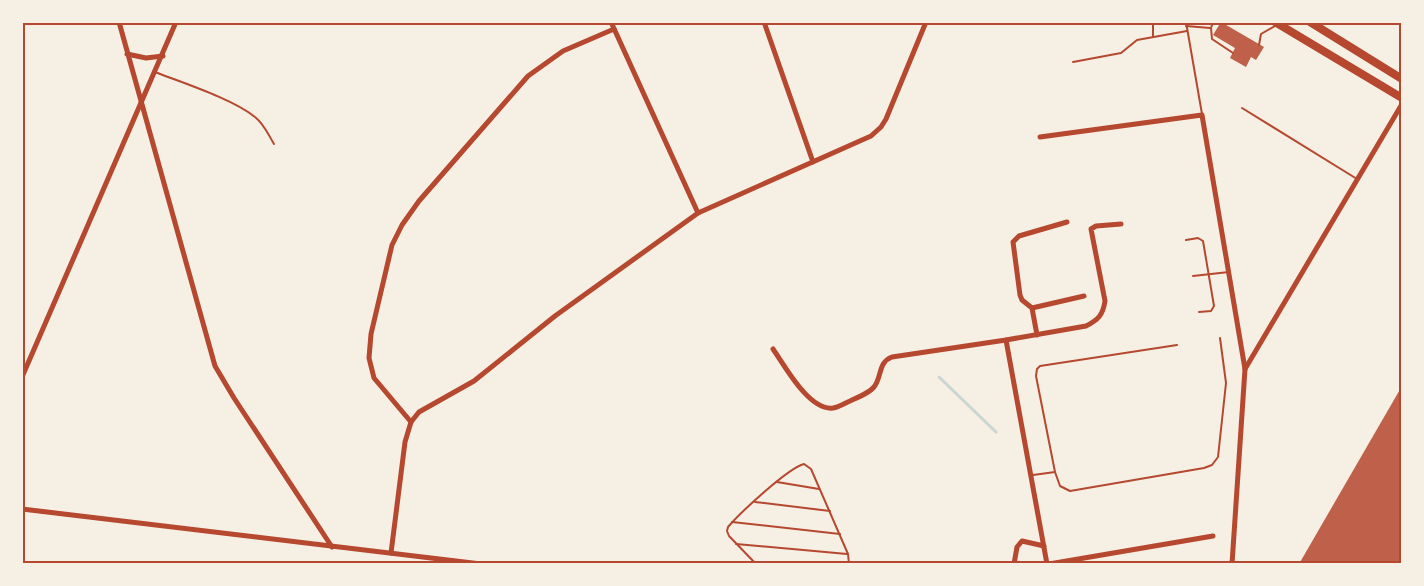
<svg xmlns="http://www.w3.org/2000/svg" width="1424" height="586" viewBox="0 0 1424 586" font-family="'Source Sans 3',sans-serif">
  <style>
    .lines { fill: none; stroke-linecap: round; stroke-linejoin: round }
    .stream { stroke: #c9d6d2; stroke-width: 3 }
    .building { fill: #bf614a }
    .service { stroke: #b5482f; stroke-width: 2 }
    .minor { stroke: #b5482f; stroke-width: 5 }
    .primary { stroke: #b5482f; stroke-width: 8 }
    .neatline { fill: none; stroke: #b5482f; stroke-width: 2 }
  </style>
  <rect width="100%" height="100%" fill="#f6efe4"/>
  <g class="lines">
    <!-- stream -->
    <path class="stream" d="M939,377L996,432"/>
  </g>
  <!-- building -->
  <g class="building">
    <path d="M1221,22L1264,47L1256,60L1251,57L1246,67L1230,58L1235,48L1213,35Z"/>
    <path d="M1402,386V564H1299Z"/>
  </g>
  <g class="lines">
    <!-- service -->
    <g class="service">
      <path d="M1186,22L1202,114"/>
      <path d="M1213,22L1211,28L1212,39L1233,53"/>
      <path d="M1186,26L1210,28"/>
      <path d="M1153,36V22"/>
      <path d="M1259,45L1261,34L1275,26"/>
      <path d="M1073,62L1121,53L1137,40L1187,31"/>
      <path d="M155,72C183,83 233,99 255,117C264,124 268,134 274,144"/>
      <path d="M1242,108L1357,179"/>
      <path d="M1186,240L1198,238L1203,241L1214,306L1211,311L1199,312"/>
      <path d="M1193,276L1229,272"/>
      <path d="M1055,472L1060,486L1070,491L1204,468L1212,465L1218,457L1226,383L1220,338"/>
      <path d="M1033,475L1055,472L1036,376L1037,369L1040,366L1177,345"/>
      <path d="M777,482L819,489"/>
      <path d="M755,502L830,511"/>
      <path d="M732,522L840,534"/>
      <path d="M736,544L847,554"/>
      <path d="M756,564L729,536L727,531L728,527C740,513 788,468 804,464L811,469L848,554L849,564"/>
    </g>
    <!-- minor -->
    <g class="minor">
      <path d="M119,22L215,366L234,398L332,547"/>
      <path d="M611,22L698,213"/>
      <path d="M764,22L813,162"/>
      <path d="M127,54L146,58L163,56"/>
      <path d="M1040,137L1202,115L1245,369L1232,564"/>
      <path d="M1032,308L1084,296"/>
      <path d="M1037,335L1032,308L1022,300L1020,295L1013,242L1019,236L1067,222"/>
      <path d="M1006,340L1047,564"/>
      <path d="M773,349C785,366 809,411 833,408C839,407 845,403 850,401C858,397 868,394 874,387C882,377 878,362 892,357L1006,340L1086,326C1098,320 1103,315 1105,301L1091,229L1096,226L1121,224"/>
      <path d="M1245,369L1402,104"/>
      <path d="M22,377L176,22"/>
      <path d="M411,422L374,378L369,358L371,334L392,245L402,225L419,201L528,76L563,51L614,29"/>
      <path d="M22,509L481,564"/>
      <path d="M391,553L405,442L411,422L419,412L474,381L555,316L698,213L871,136L881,127L886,119L926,22"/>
      <path d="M1014,564L1017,547L1022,541L1044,546"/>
      <path d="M1049,564L1213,536"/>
    </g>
    <!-- primary -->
    <g class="primary">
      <path d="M1275,22L1402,98"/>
      <path d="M1310,22L1402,79"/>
    </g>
  </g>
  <!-- border -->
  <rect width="1424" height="586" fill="none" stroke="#f6efe4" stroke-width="48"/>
  <rect x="24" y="24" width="1376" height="538" class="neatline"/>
</svg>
